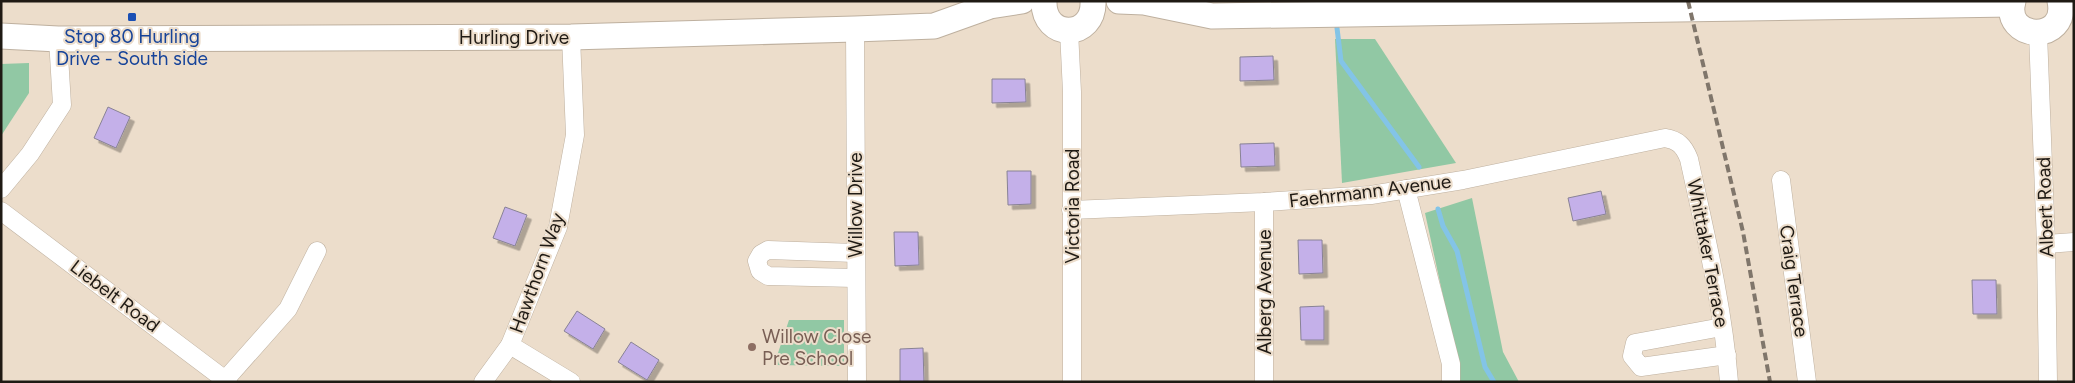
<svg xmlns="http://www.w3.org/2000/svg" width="2075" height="383" viewBox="0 0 2075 383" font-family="Figtree,sans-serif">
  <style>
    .green { fill: #91c8a4 }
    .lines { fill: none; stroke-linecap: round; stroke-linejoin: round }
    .stream { stroke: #83c4e7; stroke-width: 5 }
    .building { fill: #c4b0e9; stroke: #888295; filter: url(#shadow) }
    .street-casing { stroke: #beb09f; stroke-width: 19 }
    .secondary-casing { stroke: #beb09f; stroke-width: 27 }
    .street { stroke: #fff; stroke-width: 18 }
    .secondary { stroke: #fff; stroke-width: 25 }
    .rail { stroke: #80766b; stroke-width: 4; stroke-dasharray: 8 4; stroke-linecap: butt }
    .transit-dot { fill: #1a4fb4; stroke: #ecddcb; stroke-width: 2 }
    .education-dot { fill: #8d6e63; stroke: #ecddcb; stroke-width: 2 }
    .labels { text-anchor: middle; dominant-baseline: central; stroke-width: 4; stroke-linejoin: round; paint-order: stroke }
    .transit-label { font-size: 19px; fill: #164399; stroke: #ecddcb }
    .street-label { font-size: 19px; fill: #1f1a14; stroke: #ecddcb }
    .education-label { font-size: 19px; fill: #785e54; stroke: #ecddcb; text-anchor: start }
  </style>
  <defs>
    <filter id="shadow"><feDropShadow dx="4.5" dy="4.5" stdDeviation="0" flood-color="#0004"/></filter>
  </defs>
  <rect width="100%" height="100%" fill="#ecddcb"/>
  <!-- green -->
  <g class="green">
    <path d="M1335,39H1375L1456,163L1342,183Z"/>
    <path d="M29,63V93L1,136V64Z"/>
    <path d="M1472,198L1503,352L1519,382H1459V370L1425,213Z"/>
    <path d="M789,320H844V366L774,365Z"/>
  </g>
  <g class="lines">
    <!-- stream -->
    <g class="stream">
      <path d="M1337,28L1341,61L1419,167"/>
      <path d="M1438,209L1443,226L1457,251L1485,367L1494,382"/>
    </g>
  </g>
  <!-- building -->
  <g class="building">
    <path d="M1273,56L1274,80L1240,81V57Z"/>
    <path d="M992,79H1025L1026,102L992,103Z"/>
    <path d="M108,107L130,117L116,148L94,138Z"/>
    <path d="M1274,143L1275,166L1241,167L1240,144Z"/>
    <path d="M1007,171H1031V204L1008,205Z"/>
    <path d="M1601,191L1606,214L1573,221L1568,198Z"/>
    <path d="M505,207L527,215L515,246L493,238Z"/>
    <path d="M894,232H918L919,265L895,266Z"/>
    <path d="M1298,240H1322L1323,273L1299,274Z"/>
    <path d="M1972,280H1996L1997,314H1973Z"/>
    <path d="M1324,306V340H1301L1300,307Z"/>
    <path d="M577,311L605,329L593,349L564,331Z"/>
    <path d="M631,342L659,360L647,380L618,362Z"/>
    <path d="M923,348L924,382H900V349Z"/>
  </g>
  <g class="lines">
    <defs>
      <g id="street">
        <path d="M855,29L857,382"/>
        <path d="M1069,31L1072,92V382"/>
        <path d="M2038,33L2046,244L2048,382"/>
        <path d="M1781,180L1807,382"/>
        <path d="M1,189L30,154L62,105L58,39"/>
        <path d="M1406,189L1451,364V382"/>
        <path d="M1071,210L1264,202L1371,195L1463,180L1665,138C1678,140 1684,146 1689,159C1705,232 1723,306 1729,382"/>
        <path d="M1,211L228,382"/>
        <path d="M2046,244L2074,242"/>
        <path d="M855,253L768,250L761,254L757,261L760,271L768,276L855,278"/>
        <path d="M1722,327L1635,343L1632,356L1641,367L1727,355"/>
        <path d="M510,345L571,382"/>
        <path d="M225,380L288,309L317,251"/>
        <path d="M483,382L510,345L558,227L575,135L571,37"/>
        <path d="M1264,382V202"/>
      </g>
      <g id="secondary">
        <path d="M1044,1C1043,41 1095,39 1093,1"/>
        <path d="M1119,1L1144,2L1212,16L2012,4"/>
        <path d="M2013,1C2002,41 2069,44 2060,1"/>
        <path d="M1,36L58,39L571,37L855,29L934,26L990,6L1022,1"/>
      </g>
    </defs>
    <!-- street casing -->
    <use href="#street" class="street-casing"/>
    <!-- secondary casing -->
    <use href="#secondary" class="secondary-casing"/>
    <!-- street -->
    <use href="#street" class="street"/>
    <!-- secondary -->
    <use href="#secondary" class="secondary"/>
    <!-- rail -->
    <path class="rail" d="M1688,1L1743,232L1770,382"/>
  </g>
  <!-- markers -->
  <rect class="transit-dot" x="127" y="12" width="10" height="10" rx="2.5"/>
  <circle class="education-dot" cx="752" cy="347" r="5"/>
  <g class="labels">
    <!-- transit labels -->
    <g class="transit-label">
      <text x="132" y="36">Stop 80 Hurling<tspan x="132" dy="22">Drive - South side</tspan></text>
    </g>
    <!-- street labels -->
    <g class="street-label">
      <text x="514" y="37">Hurling Drive</text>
      <text transform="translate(1370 191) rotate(-7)">Faehrmann Avenue</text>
      <text transform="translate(855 205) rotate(-90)">Willow Drive</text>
      <text transform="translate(1072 206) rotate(-90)">Victoria Road</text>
      <text transform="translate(2045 207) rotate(-92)">Albert Road</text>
      <text transform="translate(1708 253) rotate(79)">Whittaker Terrace</text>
      <text transform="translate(537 273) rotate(-70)">Hawthorn Way</text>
      <text transform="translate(1794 281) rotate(82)">Craig Terrace</text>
      <text transform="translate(1264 292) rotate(-90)">Alberg Avenue</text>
      <text transform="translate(115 296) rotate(37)">Liebelt Road</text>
    </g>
    <!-- education labels -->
    <g class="education-label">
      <text x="762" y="336">Willow Close<tspan x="762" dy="22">Pre School</tspan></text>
    </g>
  </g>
  <!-- border -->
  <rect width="2075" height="383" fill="none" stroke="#1f1a14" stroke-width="5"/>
</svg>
